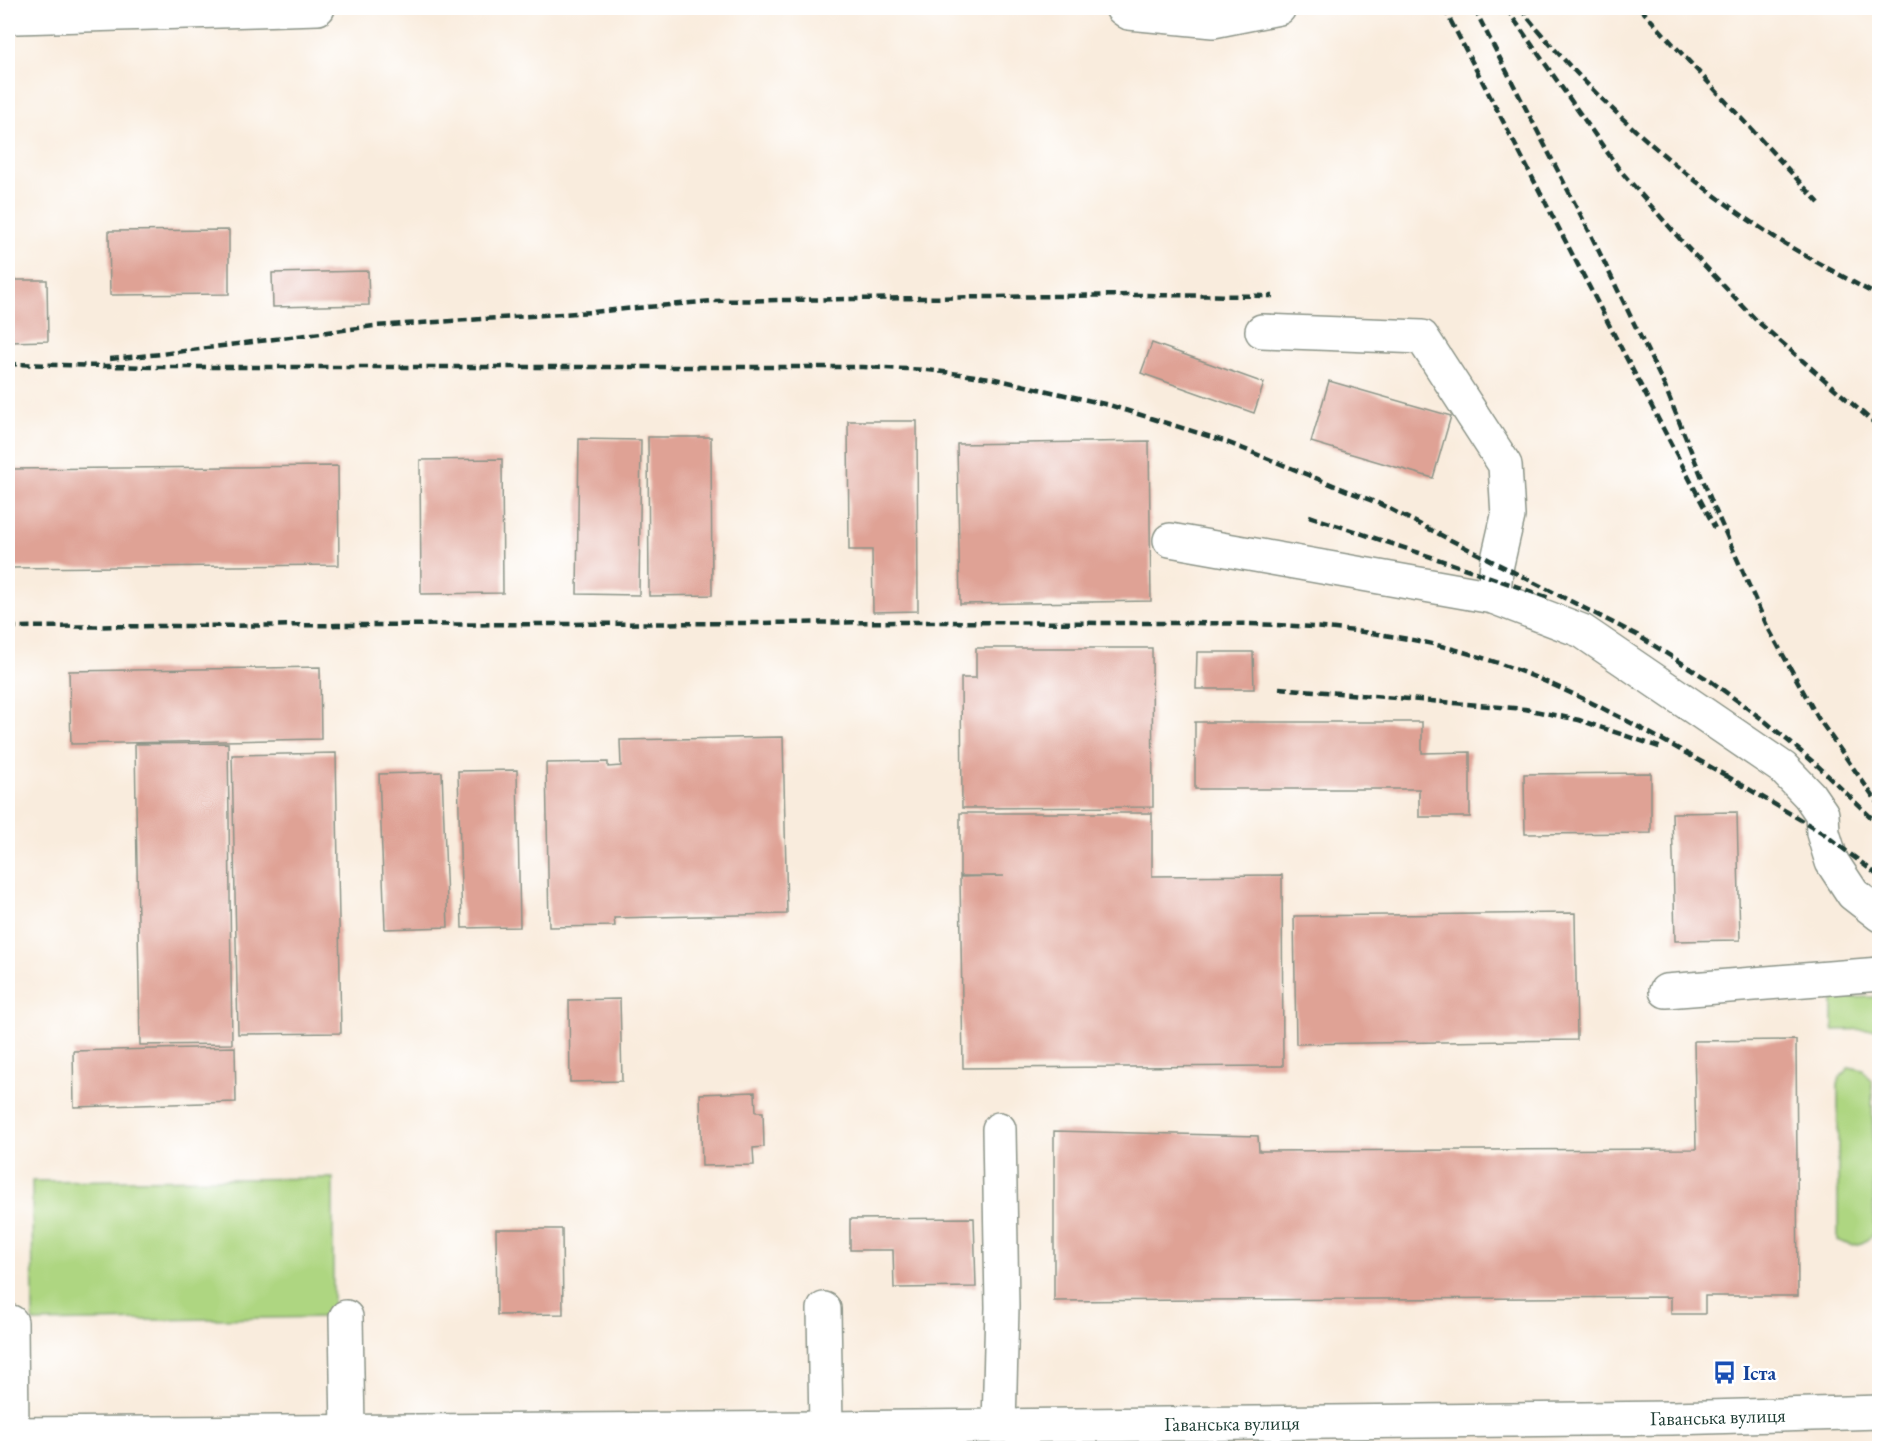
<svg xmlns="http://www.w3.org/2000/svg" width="1887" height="1456" viewBox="0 0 1887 1456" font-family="'EB Garamond',serif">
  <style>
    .green { fill: #aed681; stroke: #668a5a; stroke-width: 1.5 }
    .building { fill: #dfa295 }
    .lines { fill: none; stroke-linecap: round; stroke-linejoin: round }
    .minor-casing { stroke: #8c9488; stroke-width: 36 }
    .minor { stroke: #fff; stroke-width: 33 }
    .rail { stroke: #1f3d34; stroke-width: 4.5; stroke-dasharray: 9 4.5; stroke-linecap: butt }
    .labels { text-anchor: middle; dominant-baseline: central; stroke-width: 5; stroke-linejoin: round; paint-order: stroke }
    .transit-label { font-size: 20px; font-weight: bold; fill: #164399; stroke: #fff; text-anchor: start }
    .street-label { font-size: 20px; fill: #1f3d34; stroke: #fff }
  </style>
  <rect width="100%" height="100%" fill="#fff"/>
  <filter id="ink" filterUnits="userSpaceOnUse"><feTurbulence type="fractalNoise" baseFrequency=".0167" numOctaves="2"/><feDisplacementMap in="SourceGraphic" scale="12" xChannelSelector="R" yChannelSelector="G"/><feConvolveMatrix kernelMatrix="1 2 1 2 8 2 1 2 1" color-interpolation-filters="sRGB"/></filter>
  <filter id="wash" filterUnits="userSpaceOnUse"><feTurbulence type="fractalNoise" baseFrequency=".008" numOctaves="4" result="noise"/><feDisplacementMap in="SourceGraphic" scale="24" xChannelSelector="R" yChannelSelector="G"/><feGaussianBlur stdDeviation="1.35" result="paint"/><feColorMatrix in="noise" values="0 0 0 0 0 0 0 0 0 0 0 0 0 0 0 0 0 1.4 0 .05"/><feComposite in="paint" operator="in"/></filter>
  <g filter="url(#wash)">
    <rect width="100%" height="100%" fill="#f9ecdd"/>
    <!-- green -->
    <g class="green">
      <path d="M1879,997V1029L1833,1030V998Z"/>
      <path d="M1849,1067L1863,1070L1872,1082L1874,1233C1864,1245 1852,1249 1838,1240V1085L1840,1077Z"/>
      <path d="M333,1178V1317L33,1322L32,1181Z"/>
    </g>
    <g id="blocks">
      <!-- building -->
      <g class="building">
        <path d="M229,230V294L110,295L109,231Z"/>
        <path d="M368,271L369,305L273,307L272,273Z"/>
        <path d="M8,280H47L48,341L8,342Z"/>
        <path d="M1152,343L1264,383L1254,413L1141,373Z"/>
        <path d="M1329,381L1451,416L1433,478L1311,442Z"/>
        <path d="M848,421H917L918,611L873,612L872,550H849Z"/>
        <path d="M648,437H711L712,595L649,596Z"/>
        <path d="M579,439L641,440L639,595L577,594Z"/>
        <path d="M1149,441L1151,601L960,604L957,444Z"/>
        <path d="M502,459L503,593L421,594L420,460Z"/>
        <path d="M338,466L339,565L8,568V469Z"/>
        <path d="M976,648H1152L1153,807L962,808L961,678H976Z"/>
        <path d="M1197,652H1253L1254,689H1196Z"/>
        <path d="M320,667L321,739L71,744L69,671Z"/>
        <path d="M1195,722H1422V753L1470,752V817H1419V789H1195Z"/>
        <path d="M783,737L787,914L614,918L615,926L549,927L546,763L608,762V767L621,766L620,740Z"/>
        <path d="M228,743L232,1044L140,1045L135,744Z"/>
        <path d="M336,753L341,1033L238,1034L232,755Z"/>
        <path d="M517,770L520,927L462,928L458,771Z"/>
        <path d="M442,772L448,927L385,929L379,774Z"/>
        <path d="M1651,773V833L1525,834L1524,774Z"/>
        <path d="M1737,812L1740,940L1675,941L1672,813Z"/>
        <path d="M960,813H1152V876L1282,875L1283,1066L963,1068L960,877L1004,876H960Z"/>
        <path d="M1575,913L1577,1040L1296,1044L1294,916Z"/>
        <path d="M620,999L622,1081L570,1082L569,1000Z"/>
        <path d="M1796,1040L1798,1296H1705V1314H1671V1297L1054,1301V1131L1258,1136L1259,1151L1696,1149L1694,1041Z"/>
        <path d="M235,1047L236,1102L74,1107L73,1051Z"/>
        <path d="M755,1092L756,1112H763L764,1147L753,1148L754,1165L702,1166L700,1094Z"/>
        <path d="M974,1218L976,1287L894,1288L893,1250H850V1219Z"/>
        <path d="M496,1229H562L563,1314L497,1315Z"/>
      </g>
    </g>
  </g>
  <g filter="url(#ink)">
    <use href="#blocks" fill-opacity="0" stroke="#8c9488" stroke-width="1.5"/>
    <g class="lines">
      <defs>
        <g id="minor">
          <path d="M1122,8L1129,13L1213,21L1279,8"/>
          <path d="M17,17L318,8"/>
          <path d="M1262,331L1422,337L1505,465L1508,516L1497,564L1493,597"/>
          <path d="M1170,540L1493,597L1582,631L1783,768L1809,795L1822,814L1823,833L1832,862L1853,894L1880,915"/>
          <path d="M1666,991L1880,974"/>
          <path d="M999,1129L1002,1307L999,1426"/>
          <path d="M824,1309L826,1428"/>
          <path d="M346,1317L348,1431"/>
          <path d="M11,1322L12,1434"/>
          <path id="s1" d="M8,1434L826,1428L1672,1418L1880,1412"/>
        </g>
      </defs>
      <!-- minor casing -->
      <use href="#minor" class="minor-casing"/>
      <!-- minor -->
      <use href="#minor" class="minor"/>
      <!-- rail -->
      <g class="rail">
        <path d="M1444,8L1715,528"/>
        <path d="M1474,8L1590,233L1665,387L1714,507L1767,626L1818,718L1880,806"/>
        <path d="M1506,8L1619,169L1686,246L1757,321L1880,428"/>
        <path d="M1520,8C1590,97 1688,183 1784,243C1815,262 1848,279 1880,297"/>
        <path d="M1640,8L1819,203"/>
        <path d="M110,359L161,354L374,326L592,312L713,301L1130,295L1273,296"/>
        <path d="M8,364L157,367H863L928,370L991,378L1109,405L1224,441L1380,504L1637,635L1712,682L1766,722L1818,766L1880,826"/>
        <path d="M1309,516L1467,569L1549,598"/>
        <path d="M8,627C308,625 608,624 908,622C987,622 1067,623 1146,623C1249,623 1353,623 1453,649C1553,676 1643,729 1732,779"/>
        <path d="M1279,688L1525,709L1579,720L1662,748"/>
        <path d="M1725,775L1823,833L1880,877"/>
      </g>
    </g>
  </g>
  <!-- icons -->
  <defs>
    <symbol id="bus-bare" viewBox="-9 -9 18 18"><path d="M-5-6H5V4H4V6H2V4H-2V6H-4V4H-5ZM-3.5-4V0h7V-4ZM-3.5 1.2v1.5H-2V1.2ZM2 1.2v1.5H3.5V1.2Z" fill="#1a4fb4" stroke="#fff" stroke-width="2.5" paint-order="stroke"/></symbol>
  </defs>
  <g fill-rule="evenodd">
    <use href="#bus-bare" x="1708" y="1356" width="33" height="33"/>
  </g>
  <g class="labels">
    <!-- transit labels -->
    <g class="transit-label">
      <text x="1743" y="1373">Іста</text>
    </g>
    <!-- street labels -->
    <g class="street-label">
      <text stroke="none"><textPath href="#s1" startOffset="1710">Гаванська вулиця</textPath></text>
      <text stroke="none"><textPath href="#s1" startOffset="1224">Гаванська вулиця</textPath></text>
    </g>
  </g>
  <!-- margin -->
  <rect width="1887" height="1456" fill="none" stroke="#fff" stroke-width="30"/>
</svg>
